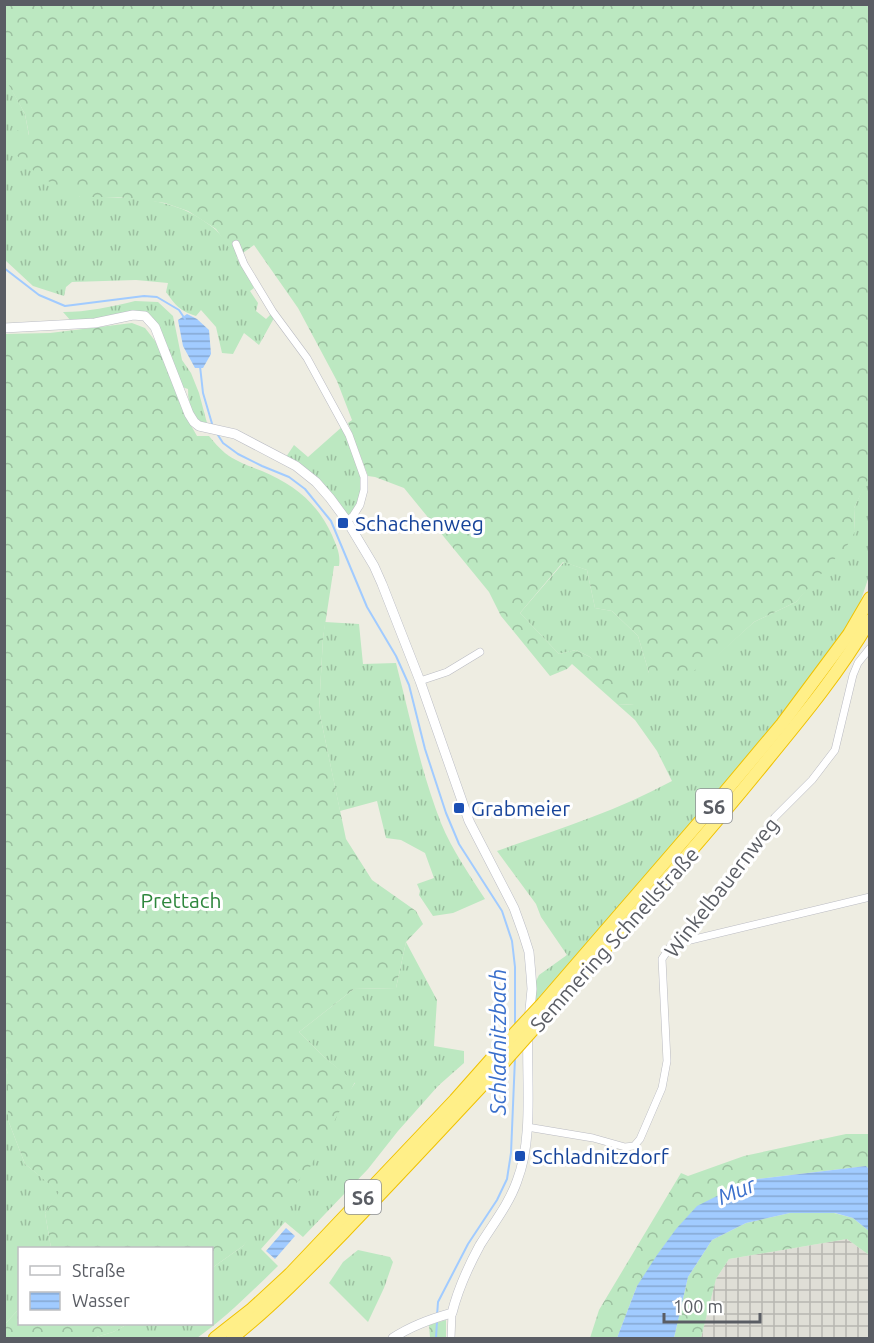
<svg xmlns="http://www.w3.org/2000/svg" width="874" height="1343" viewBox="0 0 874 1343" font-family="Ubuntu,sans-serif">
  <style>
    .industrial { fill: url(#industrial-grid) }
    .grass { fill: url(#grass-tufts) }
    .forest { fill: url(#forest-crowns) }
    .water { fill: url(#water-rules) }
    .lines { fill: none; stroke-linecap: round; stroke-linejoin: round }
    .stream { stroke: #a1cbff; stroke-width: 2 }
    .street-casing { stroke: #babbc2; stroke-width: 8 }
    .secondary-casing { stroke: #bbbdc5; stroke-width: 10 }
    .highway-casing { stroke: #f0c200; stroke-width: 14 }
    .street { stroke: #fff; stroke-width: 7 }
    .secondary { stroke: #fff; stroke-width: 9 }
    .highway { stroke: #ffef88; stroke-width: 12 }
    .highway-bridge-casing { stroke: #f0c200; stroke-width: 14; stroke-linecap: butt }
    .highway-bridge { stroke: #ffef88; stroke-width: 12 }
    .transit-dot { fill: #1a4fb4; stroke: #fff; stroke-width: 2 }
    .labels { text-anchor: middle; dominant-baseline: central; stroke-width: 6; stroke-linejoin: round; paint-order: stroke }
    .shield { fill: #fff; stroke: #8c8e92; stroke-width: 1.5 }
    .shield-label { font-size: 20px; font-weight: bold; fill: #5a5d64 }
    .transit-label { font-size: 21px; fill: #164399; stroke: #fff; text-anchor: start }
    .street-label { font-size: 21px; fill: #5a5d64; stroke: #fff }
    .park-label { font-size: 21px; fill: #2e873d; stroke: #fff }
    .water-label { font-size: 22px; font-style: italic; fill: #3b70cc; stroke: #fff }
  </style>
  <defs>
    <pattern id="industrial-grid" width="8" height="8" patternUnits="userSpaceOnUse" patternTransform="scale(1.5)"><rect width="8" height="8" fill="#dfded6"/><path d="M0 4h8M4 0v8" fill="none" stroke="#b8b7b1"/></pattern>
    <pattern id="grass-tufts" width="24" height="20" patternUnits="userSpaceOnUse" patternTransform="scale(1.5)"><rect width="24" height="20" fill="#bce8c1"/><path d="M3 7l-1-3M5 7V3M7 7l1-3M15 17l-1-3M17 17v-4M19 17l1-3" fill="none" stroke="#9cbfa0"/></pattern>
    <pattern id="forest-crowns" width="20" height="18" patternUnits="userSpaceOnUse" patternTransform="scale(1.5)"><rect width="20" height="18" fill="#bce8c1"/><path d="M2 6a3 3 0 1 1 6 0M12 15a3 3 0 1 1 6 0" fill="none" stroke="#9cbfa0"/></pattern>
    <pattern id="water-rules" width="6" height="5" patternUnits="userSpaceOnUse" patternTransform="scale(1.5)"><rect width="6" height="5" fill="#a1cbff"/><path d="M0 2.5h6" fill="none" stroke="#86a8d2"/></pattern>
  </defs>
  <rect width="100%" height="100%" fill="#eeede2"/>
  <!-- industrial -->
  <path class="industrial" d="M847,1239L869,1255V1338H701L716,1279L729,1259Z"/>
  <!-- grass -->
  <g class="grass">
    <path d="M6,79L25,114L29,136L12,129L80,197C121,197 166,196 201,219C206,223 212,226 216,230C231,245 244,270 254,288L250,291L258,303L256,311L266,319L271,314L274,318L259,345L244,333L233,354L222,353L216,327L201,310L196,316C180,311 175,305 166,292L168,283L136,280L72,282L66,287L64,296L33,286L5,260L4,80Z"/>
    <path d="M135,301L158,302L173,316L182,360L191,373L199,393L207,423L203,425C192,417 188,402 188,389L182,387C173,363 165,328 145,312L98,319L71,321L63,312C87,312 111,307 135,301Z"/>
    <path d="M343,426L363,478L361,489L357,504L353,512L347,516L286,457L294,445L308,457Z"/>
    <path d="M869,475V576L859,606L831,650L745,763L535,1002L536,981L539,975L567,955L541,917L536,904L497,851C556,830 617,811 672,781L657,751L635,720L617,704L634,705L590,657L576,650L559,654L520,613L564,562L587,570L595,608L612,611L638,636L649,673L715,657L754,622L796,602L855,531L854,508Z"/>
    <path d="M325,622L359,624L363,664L396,663C410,717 421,772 441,823C452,850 469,874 485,899L453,913L433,916L419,895L420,891L417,884L434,878L425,853L401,840L386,838L377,801L340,811L319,710L323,638Z"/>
    <path d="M406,942L437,1000L434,1046L464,1051V1063L438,1086L398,1131L368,1169L303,1237L285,1222L261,1249L278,1266C252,1291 226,1318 197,1338H93L113,1332L128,1324H212V1268L243,1246L355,1083L324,1057L299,1032L354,989L396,988Z"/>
    <path d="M4,1062L8,1074V1120L25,1164L60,1192L45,1213L51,1248H20L19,1309L5,1324Z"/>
    <path d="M358,1250L390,1257L393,1262L384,1288L368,1322L329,1283L343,1262Z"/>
  </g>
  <!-- forest -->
  <g class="forest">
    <path d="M5,5H869L870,475L854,508L855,531L850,542L796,602L754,622L716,657L682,678L649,673L638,636L612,611L595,608L587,570L563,562L520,613L559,654L576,650L590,657L625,687L635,705L617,704L572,664L567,669L550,676L501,616L489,592L404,488L375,477L368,476L348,423L352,420L337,381L298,308L254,245L236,258L216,229L188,211L165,203L118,197H80L42,178L14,153L12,128L29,135L25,114L6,80H5Z"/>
    <path d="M132,323L145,328L156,342L185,415L197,436H209C214,442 219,448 225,453C235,461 249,466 262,471C294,485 317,502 332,535C336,545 341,554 339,566H334L323,638L319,710L346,839L372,880L416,911L423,924L406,942L396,988L354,989L299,1032L324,1057L355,1082L310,1167L243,1246L212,1268V1248H51L45,1213L59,1192L25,1164L8,1120V1074L4,1062V334L50,333Z"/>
    <path d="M846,1134H869V1169L866,1166L757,1179L637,1286L617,1338H590L599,1310L681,1173L688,1176L744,1156Z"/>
    <path d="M790,1213H834L853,1218L869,1231V1255L847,1239L729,1259L716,1279L701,1338H674L688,1277L712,1240L746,1223Z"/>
    <path d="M19,1309L20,1324H128L113,1332L93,1338H5V1324Z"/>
    <path d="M446,1320V1338H430L429,1325Z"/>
  </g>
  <!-- water -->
  <g class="water">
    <path d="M187,314L197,319L209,330L211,354L203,368H195L183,346L178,320Z"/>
    <path d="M866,1166L869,1169V1231L853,1218L835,1213H790L746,1223L712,1240L688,1277L674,1338H617L637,1286L657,1255L676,1229L697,1206L739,1185L757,1179Z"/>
    <path d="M286,1228L295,1236L275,1259L266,1251Z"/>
  </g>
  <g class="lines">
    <!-- stream -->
    <g class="stream">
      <path d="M4,268L39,295L65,306L144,296L157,297L179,310L185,319"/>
      <path d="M200,366L203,393L213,427"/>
      <path d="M216,432L223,443L238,454L262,466L289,477L305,489L331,521L367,607L396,656L409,685L425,749L446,813L459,844L502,911L512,941L515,967V1025"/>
      <path d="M437,1316L438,1302L468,1244L497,1200L507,1179L511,1153L515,1058"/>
      <path d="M436,1338L437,1321"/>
    </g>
    <defs>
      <g id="street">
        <path d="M236,244L244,264L273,312L307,358L349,435L364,477V490L360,505L353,516L347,521"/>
        <path d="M420,681L447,672L480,652"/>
        <path d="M674,944L870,897"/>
        <path d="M527,1127L593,1138L625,1147L634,1146L640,1139L662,1088L667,1061L662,959L672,944L710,905L775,817L812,780L835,750L853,675L858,663L870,648"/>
        <path d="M451,1338L452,1313"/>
      </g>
      <g id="secondary">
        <path d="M4,328L95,323L133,315L145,316L155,327L189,414L194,422L199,426L235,434L296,466L316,482L330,498L347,521L374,566L382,584L420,681L469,821L514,908L523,933L529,952L531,975L532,989L529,1020"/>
        <path d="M393,1338C411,1326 430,1319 452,1313C458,1289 468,1267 480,1245C493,1224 509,1204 517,1181C534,1137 526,1080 528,1034"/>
      </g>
      <g id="highway">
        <path d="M543,1003L709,811L782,724L849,634L870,598"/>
        <path d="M545,1016C620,931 696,848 767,760C804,715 841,670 870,620"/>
        <path d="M215,1338L252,1309L290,1274L455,1100L502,1047"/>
        <path d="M232,1338C272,1306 308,1269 344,1232C398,1176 451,1119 504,1062"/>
      </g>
    </defs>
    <!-- street casing -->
    <use href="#street" class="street-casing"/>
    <!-- secondary casing -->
    <use href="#secondary" class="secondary-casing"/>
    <!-- highway casing -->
    <use href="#highway" class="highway-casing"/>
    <!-- street -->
    <use href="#street" class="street"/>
    <!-- secondary -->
    <use href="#secondary" class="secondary"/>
    <!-- highway -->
    <use href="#highway" class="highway"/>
    <defs>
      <g id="highway-bridge">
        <path d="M502,1047L543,1003"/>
        <path d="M504,1062L545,1016"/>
      </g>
    </defs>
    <!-- highway-bridge casing -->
    <use href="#highway-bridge" class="highway-bridge-casing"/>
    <!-- highway-bridge -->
    <use href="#highway-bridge" class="highway-bridge"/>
  </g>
  <!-- markers -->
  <g class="transit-dot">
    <rect x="337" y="517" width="12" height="12" rx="3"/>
    <rect x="453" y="802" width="12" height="12" rx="3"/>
    <rect x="514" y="1150" width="12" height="12" rx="3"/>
  </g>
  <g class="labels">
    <!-- shield labels -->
    <g class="shield">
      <rect x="696" y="789" width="36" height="34" rx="4.5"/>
      <rect x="345" y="1180" width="36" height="34" rx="4.5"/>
    </g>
    <g class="shield-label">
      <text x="714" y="806">S6</text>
      <text x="363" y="1197">S6</text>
    </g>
    <!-- transit labels -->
    <g class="transit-label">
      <text x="355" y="523">Schachenweg</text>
      <text x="471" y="808">Grabmeier</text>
      <text x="532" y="1156">Schladnitzdorf</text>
    </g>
    <!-- street labels -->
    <g class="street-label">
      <text transform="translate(721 887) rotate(-52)">Winkelbauernweg</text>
      <text transform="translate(614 939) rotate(-48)">Semmering Schnellstraße</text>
    </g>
    <!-- park labels -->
    <g class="park-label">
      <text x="181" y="900">Prettach</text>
    </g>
    <!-- water labels -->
    <g class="water-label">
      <text transform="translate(497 1042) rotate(-90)">Schladnitzbach</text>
      <text transform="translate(736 1190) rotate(-22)">Mur</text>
    </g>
  </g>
  <!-- border -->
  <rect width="874" height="1343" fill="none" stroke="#5a5d64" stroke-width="12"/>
  <!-- legend -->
  <rect x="18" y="1247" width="195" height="78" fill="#ffffff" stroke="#bdbec1" stroke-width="1.5"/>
  <rect x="30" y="1266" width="30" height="9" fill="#ffffff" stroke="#bdbec1" stroke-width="1.5"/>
  <text x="72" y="1277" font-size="18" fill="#5a5d64">Straße</text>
  <rect x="30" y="1292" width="30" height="18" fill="url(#water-rules)" stroke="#bdbec1" stroke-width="1.5"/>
  <text x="72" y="1307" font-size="18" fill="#5a5d64">Wasser</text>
  <!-- scale -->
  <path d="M664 1313v9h96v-9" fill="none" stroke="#5a5d64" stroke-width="3"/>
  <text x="673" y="1313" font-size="18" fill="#5a5d64" stroke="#ffffff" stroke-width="4.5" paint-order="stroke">100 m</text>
</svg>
